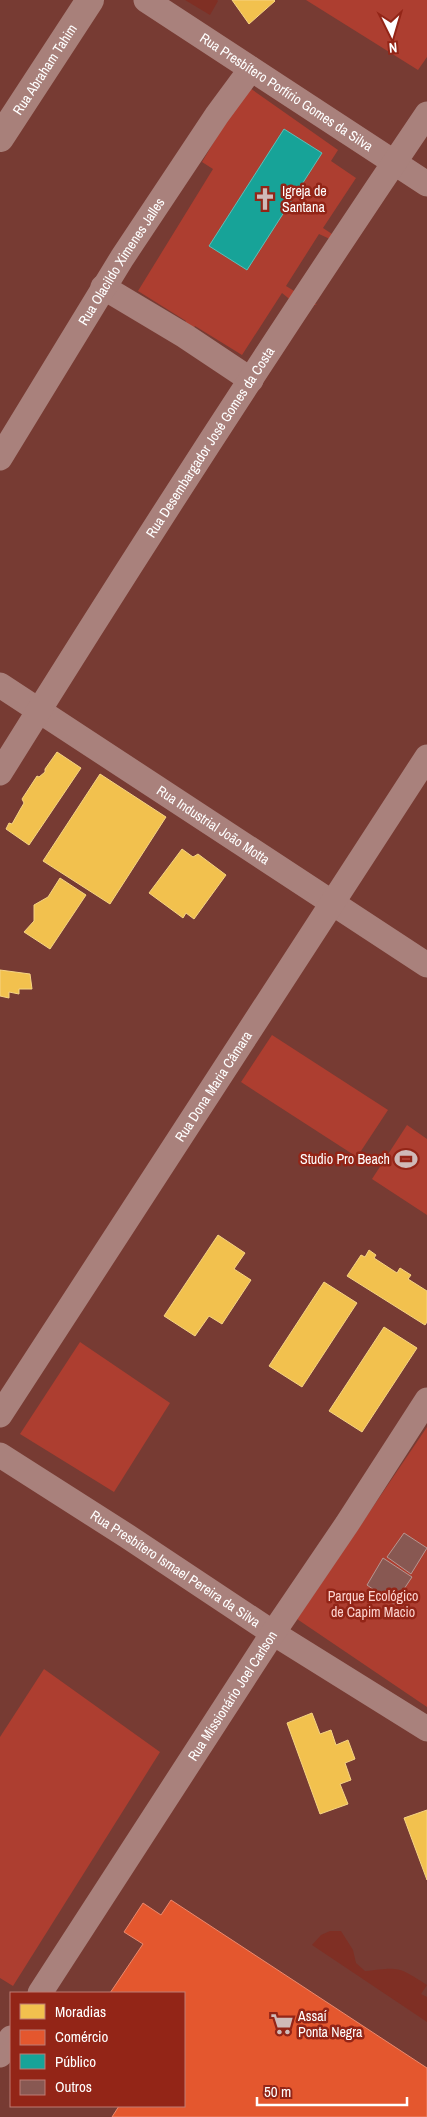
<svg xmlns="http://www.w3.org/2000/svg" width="427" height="2117" viewBox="0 0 427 2117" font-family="'Archivo Narrow',sans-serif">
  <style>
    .green { fill: #ad3e30 }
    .water { fill: #7f2f24 }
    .homes { fill: #f2c14e; stroke: #f6d483 }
    .shops { fill: #e4572e; stroke: #ec896d }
    .public { fill: #17a398; stroke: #5dbfb7 }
    .building { fill: #885852; stroke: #b89590 }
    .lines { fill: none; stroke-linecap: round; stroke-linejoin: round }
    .minor { stroke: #a9817c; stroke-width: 25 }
    .major { stroke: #a8807a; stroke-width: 28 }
    .labels { text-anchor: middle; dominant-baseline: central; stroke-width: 5; stroke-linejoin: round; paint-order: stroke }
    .street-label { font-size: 14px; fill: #fff; stroke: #932517 }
    .poi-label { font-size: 14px; fill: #fff; stroke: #932517; text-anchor: start }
    .park-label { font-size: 14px; fill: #fcd2ce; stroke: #932517 }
  </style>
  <rect width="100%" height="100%" fill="#773b33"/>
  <!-- green -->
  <g class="green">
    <path d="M306,0H427V57L418,70Z"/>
    <path d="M247,86L338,150L331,161L356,178L323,228L335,236L332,240L319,234L286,286L317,305L293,302L282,293L242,355L195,326L188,338L180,333L186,321L138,291L213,169L202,162Z"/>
    <path d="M272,1035L388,1110L357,1157L241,1082Z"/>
    <path d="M407,1125L427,1139V1215L372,1179Z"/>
    <path d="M80,1342L170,1403L114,1492L20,1434Z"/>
    <path d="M427,1427V1707L297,1619Z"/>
    <path d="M44,1669L160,1752L13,1986L0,1978V1737Z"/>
  </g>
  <!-- water -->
  <g class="water">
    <path d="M185,0H217L218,1L210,15Z"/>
    <path d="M330,1931H341L353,1950L356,1963L365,1971C399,1967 398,1966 427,1985L421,1994L427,1997V2022L312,1945L321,1935Z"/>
  </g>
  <!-- homes -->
  <g class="homes">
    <path d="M232,0H274L275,1L249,24Z"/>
    <path d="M57,752L81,768L29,845L6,829L9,823L12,824L21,808L24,803L22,799L37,776L39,777L45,772V769Z"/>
    <path d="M100,774L166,817L110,904L43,861Z"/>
    <path d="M182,849L193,857L198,854L226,875L194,919L186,913L183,918L149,893Z"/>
    <path d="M60,878L86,895L50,949L24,932L34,921V905L48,897Z"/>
    <path d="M0,970L30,974L32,989H19V994L9,992V998L0,996Z"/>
    <path d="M218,1235L245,1253L234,1269L251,1280L222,1324L209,1316L195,1336L164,1316Z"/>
    <path d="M369,1250L376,1255L374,1258L397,1273L400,1268L411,1275L408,1279L427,1291V1322L425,1325L347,1276L361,1255L365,1257Z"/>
    <path d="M324,1282L357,1303L302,1387L269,1366Z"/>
    <path d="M384,1327L417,1348L362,1432L329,1411Z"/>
    <path d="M312,1713L320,1734L331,1730L336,1745L348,1740L355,1759L345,1763L351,1780L340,1784L348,1804L320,1814L287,1723Z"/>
    <path d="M427,1810V1880L404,1818Z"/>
  </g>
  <!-- shops -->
  <path class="shops" d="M171,1900L427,2068V2117H112L119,2106H184V1993H110L143,1944L124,1932L143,1903L161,1915Z"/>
  <!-- public -->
  <path class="public" d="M284,129L322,153L247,270L209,246Z"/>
  <!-- building -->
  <g class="building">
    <path d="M404,1533L427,1548L411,1574L387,1557Z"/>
    <path d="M383,1558L412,1577L394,1604L367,1585Z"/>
  </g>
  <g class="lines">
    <!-- minor -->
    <g class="minor">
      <path id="s1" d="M146,0L427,184"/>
      <path d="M103,287L185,336L251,380"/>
      <path id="s2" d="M0,458L122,258L217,115L251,69"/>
      <path id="s3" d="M0,685L427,965"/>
      <path id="s4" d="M0,773C138,551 280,331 427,114"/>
      <path id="s5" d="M0,1415L427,757"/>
      <path id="s6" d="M0,1455L127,1536L273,1633L427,1729"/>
      <path id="s7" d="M40,1993L273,1633L347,1524L427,1400"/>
      <path d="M0,2055L11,2038"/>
    </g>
    <!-- major -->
    <path class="major" id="s8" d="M0,138L90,0"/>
  </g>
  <!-- icons -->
  <defs>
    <symbol id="church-bare" viewBox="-9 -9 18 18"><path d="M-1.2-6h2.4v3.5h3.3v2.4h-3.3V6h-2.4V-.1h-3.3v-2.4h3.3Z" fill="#cfbab8" stroke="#932517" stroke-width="2.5" paint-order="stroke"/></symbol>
    <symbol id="stadium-bare" viewBox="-9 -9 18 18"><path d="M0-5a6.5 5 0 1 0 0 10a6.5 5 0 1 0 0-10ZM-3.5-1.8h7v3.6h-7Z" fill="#cfbab8" stroke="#932517" stroke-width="2.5" paint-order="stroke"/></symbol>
    <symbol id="supermarket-bare" viewBox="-9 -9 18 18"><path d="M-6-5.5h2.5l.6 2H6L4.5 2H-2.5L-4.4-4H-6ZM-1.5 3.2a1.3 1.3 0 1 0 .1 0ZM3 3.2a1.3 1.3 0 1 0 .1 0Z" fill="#cfbab8" stroke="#932517" stroke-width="2.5" paint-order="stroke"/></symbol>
  </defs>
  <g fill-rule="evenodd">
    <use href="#church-bare" x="249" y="183" width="32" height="32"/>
    <use href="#stadium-bare" x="390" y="1143" width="32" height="32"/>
    <use href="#supermarket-bare" x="266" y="2008" width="32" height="32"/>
  </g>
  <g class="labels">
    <!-- street labels -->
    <g class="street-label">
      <text stroke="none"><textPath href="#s8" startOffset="82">Rua Abraham Tahim</textPath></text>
      <text stroke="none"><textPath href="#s1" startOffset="168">Rua Presbítero Porfírio Gomes da Silva</textPath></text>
      <text stroke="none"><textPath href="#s2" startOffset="231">Rua Olacildo Ximenes Jalles</textPath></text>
      <text stroke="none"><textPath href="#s4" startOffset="392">Rua Desembargador José Gomes da Costa</textPath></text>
      <text stroke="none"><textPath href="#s3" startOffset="255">Rua Industrial João Motta</textPath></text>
      <text stroke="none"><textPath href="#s5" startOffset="392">Rua Dona Maria Câmara</textPath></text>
      <text stroke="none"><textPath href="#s6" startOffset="209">Rua Presbítero Ismael Pereira da Silva</textPath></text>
      <text stroke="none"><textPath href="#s7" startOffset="354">Rua Missionário Joel Carlson</textPath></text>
    </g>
    <!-- poi labels -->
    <g class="poi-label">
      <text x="282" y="191">Igreja de<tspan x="282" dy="16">Santana</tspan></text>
      <text x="390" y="1159" text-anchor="end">Studio Pro Beach</text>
      <text x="298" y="2016">Assaí<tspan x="298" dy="16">Ponta Negra</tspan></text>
    </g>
    <!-- park labels -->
    <g class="park-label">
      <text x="373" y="1596">Parque Ecológico<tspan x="373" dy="16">de Capim Macio</tspan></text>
    </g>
  </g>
  <!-- legend -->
  <rect x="10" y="1992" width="175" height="115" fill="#932517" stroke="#be7c74"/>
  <rect x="20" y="2004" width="25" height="15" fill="#f2c14e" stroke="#be7c74"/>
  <text x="55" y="2017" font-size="15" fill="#ffffff">Moradias</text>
  <rect x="20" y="2030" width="25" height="15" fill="#e4572e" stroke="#be7c74"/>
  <text x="55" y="2042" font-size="15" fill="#ffffff">Comércio</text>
  <rect x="20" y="2054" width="25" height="15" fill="#17a398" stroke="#be7c74"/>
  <text x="55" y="2067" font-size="15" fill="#ffffff">Público</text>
  <rect x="20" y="2080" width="25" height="15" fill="#885852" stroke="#be7c74"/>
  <text x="55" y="2092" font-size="15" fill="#ffffff">Outros</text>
  <!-- north arrow -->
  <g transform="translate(392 35) rotate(175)" stroke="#932517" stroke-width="4" paint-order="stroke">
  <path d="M0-4L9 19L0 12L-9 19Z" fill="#ffffff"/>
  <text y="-8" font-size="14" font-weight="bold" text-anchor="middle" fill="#ffffff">N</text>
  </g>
  <!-- scale -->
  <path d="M257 2097v8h150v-8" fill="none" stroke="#ffffff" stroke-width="2.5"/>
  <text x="264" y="2097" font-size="15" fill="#ffffff" stroke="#932517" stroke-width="4" paint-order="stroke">50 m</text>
</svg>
